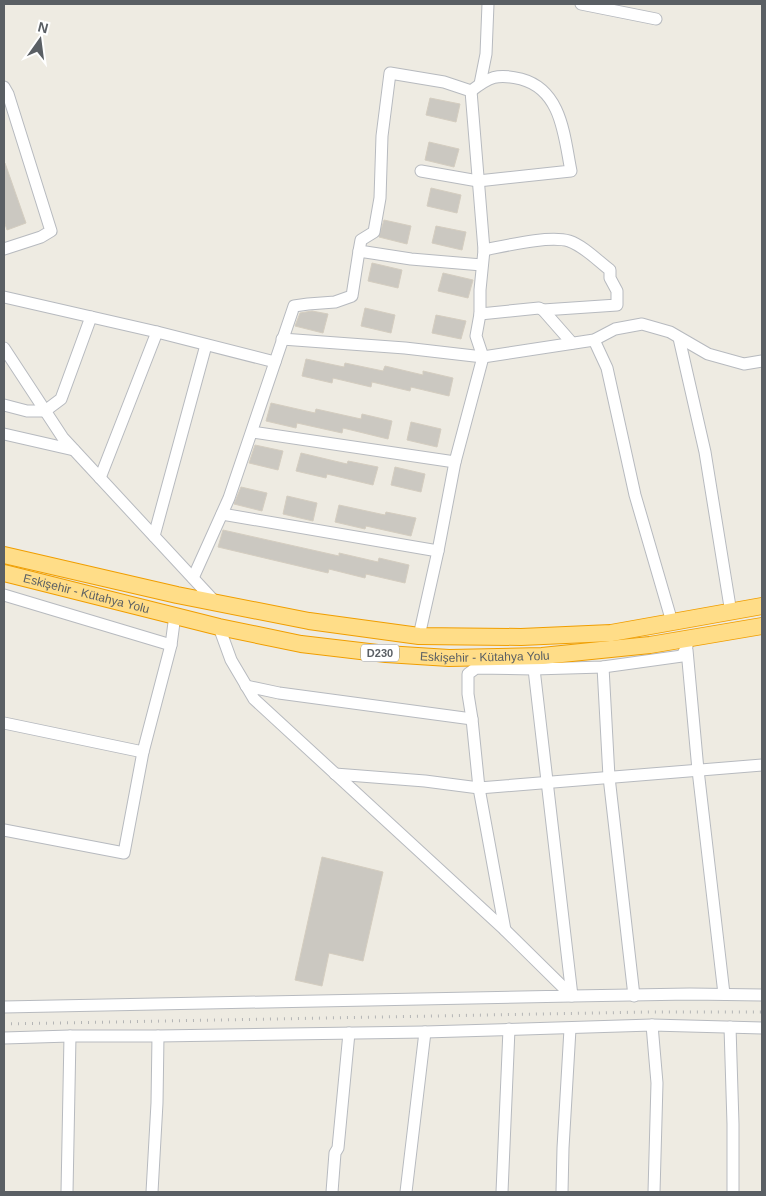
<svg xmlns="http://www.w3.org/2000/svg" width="766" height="1196" viewBox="0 0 766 1196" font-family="Helvetica,sans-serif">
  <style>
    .building { fill: #cbc8c1; stroke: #d4cdc0 }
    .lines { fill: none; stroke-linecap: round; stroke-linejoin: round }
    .minor-casing { stroke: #b7babf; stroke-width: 13 }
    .highway-casing { stroke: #f09e00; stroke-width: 18 }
    .minor { stroke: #fff; stroke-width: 11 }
    .highway { stroke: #fd8; stroke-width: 16 }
    .rail { stroke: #b4b5b5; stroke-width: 3; stroke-dasharray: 1 6; stroke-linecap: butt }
    .labels { text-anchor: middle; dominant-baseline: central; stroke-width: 5; stroke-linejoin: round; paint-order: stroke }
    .shield { fill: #fff; stroke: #8c8f92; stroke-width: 1 }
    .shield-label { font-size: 11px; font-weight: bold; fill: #5a5f64 }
    .street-label { font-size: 12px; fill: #5a5f64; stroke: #fff }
  </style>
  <rect width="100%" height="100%" fill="#eeebe2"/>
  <!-- building -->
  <g class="building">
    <path d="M430,98L460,104L456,122L426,115Z"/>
    <path d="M429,142L459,149L454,167L425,160Z"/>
    <path d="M5,163L26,223L7,230L4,221V164Z"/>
    <path d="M431,188L461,195L457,213L427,206Z"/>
    <path d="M384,220L411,226L407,244L379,237Z"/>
    <path d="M436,226L466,232L462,250L432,243Z"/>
    <path d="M372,263L402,270L398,288L368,281Z"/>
    <path d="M443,273L473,280L468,298L438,291Z"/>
    <path d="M365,308L395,315L391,333L361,326Z"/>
    <path d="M312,311L328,314L323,333L295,326L300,313Z"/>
    <path d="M436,315L466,321L461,339L432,333Z"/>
    <path d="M306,359L344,367L345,363L383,371L385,366L423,375V371L453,378L449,396L411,387L410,391L372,382L371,387L333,378L332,383L302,376Z"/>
    <path d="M271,403L315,413L316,409L361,419L362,414L392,421L388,439L343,428L342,433L297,423L296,428L266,421Z"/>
    <path d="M411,422L441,429L437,447L407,440Z"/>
    <path d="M255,445L283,451L278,470L249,463Z"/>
    <path d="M301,453L347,464L348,461L378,467L373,485L327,474L326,478L296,471Z"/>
    <path d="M395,467L425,474L421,492L391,485Z"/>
    <path d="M241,487L267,493L262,511L234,504Z"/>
    <path d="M287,496L317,503L313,521L283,514Z"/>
    <path d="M339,505L385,515L386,512L416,518L411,536L366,526L365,529L335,522Z"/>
    <path d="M223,530L339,556V553L378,562L379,558L409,565L405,583L366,574L365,578L329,569L328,573L218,547Z"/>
    <path d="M322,857L383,872L363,961L329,953L322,986L295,980Z"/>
  </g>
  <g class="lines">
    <defs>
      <g id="minor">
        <path d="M581,4L656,19"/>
        <path d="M480,84L486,54L488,4"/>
        <path d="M4,87L8,94L51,231L41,237L4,249"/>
        <path d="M421,171L478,181L571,171C564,136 562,90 521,79C497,73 489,77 471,91"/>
        <path d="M484,250C505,246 549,235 569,241C584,246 598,261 610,270V278L617,291V305L543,310"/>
        <path d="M359,251L361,240L374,232L380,198L382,136L390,73L444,82L471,91L484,250L480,290V314L476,336L483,357L455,462L438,551L419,636"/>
        <path d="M4,297L157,332L275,362"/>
        <path d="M480,314L539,308L543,310L572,343"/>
        <path d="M679,338L705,452L731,613"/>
        <path d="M282,339L405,348L483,357L594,340L615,329L642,324L670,332L708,354L744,364L762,361"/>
        <path d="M594,340L607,368L635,495L672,622"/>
        <path d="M4,348L63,438L216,603"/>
        <path d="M4,405L27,411H45L61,399L91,317"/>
        <path d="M252,432L455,462"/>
        <path d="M4,434L74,450"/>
        <path d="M100,478L157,332"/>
        <path d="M222,514L438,551"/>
        <path d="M154,536L206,345"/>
        <path d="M193,578L229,498L294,306L308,304L335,302L352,296L359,251L411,259L482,265"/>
        <path d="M4,595L171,645"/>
        <path d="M687,650L698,770L724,994"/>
        <path d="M603,667L609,777L634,996"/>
        <path d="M534,669L572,996L690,994L762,995"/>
        <path d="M246,686L279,693L472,719L479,788L505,930"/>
        <path d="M472,719L468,694V674L476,668L534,669L603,667L682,656L687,646"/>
        <path d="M4,723L143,752"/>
        <path d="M335,774L425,781L479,788L762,765"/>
        <path d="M4,830L124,853L143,752L171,645L175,615"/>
        <path d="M4,1007L572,996L505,930L254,699L231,660L219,627"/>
        <path d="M652,1025L657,1083L654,1192"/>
        <path d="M730,1027L733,1124V1192"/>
        <path d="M4,1038L70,1036H158L425,1032L652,1025L762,1028"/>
        <path d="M67,1192L70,1036"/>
        <path d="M152,1192L157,1103L158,1036"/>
        <path d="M332,1192L335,1153L338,1148L349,1033"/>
        <path d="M406,1192L425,1032"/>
        <path d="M502,1192L509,1029"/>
        <path d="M562,1192L563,1148L570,1029"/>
      </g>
      <g id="highway">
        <path d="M4,555L177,595L309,621L419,636L521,637L611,633L762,606"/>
        <path id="s1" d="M4,573L219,627L301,644L386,654L449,658L542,656L650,645L762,626"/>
      </g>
    </defs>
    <!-- minor casing -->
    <use href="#minor" class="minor-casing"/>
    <!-- highway casing -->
    <use href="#highway" class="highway-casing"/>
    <!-- minor -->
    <use href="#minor" class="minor"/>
    <!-- highway -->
    <use href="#highway" class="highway"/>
    <!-- rail -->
    <path class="rail" d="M4,1024L648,1012H762"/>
  </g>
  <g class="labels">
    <!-- shield labels -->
    <rect class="shield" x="361" y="644.5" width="38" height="17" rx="4"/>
    <g class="shield-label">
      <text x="380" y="653">D230</text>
    </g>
    <!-- street labels -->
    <g class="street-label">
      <text stroke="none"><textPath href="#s1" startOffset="85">Eskişehir - Kütahya Yolu</textPath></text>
      <text stroke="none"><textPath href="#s1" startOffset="490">Eskişehir - Kütahya Yolu</textPath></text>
    </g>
  </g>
  <!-- border -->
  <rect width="766" height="1196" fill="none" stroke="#5a5f64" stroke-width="10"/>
  <!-- north arrow -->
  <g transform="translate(40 40) rotate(14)" stroke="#ffffff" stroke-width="4" paint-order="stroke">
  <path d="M0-4L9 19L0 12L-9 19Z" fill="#5a5f64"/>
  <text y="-8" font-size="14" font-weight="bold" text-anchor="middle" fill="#5a5f64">N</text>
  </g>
</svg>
